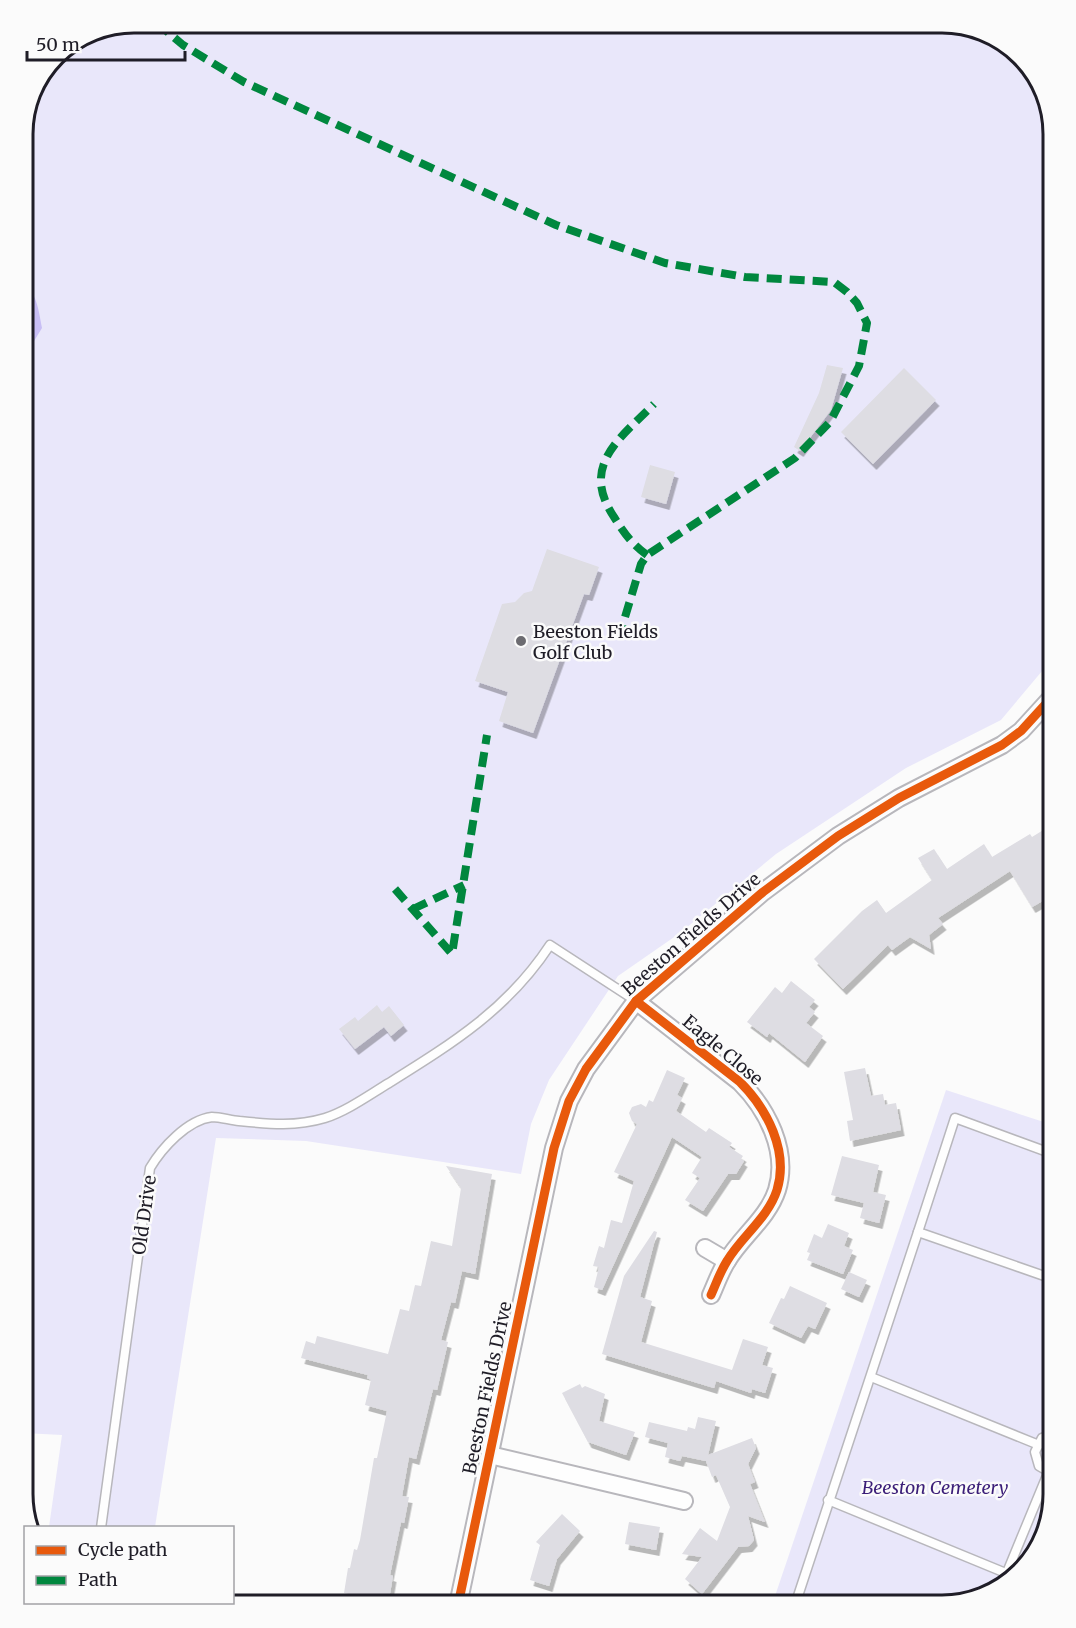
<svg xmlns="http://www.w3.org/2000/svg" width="1076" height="1628" viewBox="0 0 1076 1628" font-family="Merriweather,serif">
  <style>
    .green { fill: #e9e7fa }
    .water { fill: #c8bef5 }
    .building { fill: #dedde3; filter: url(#shadow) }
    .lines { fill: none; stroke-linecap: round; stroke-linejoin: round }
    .service-casing { stroke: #b8b7bc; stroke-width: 11 }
    .minor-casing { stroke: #b8b7bc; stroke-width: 20 }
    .service { stroke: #fefefe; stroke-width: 8 }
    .minor { stroke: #fefefe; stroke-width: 16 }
    .quiet { stroke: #00873e; stroke-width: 8; stroke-dasharray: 15 8; stroke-linecap: butt }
    .cycleway-casing { stroke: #fbfbfb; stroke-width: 13 }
    .cycleway { stroke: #e8590c; stroke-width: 9 }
    .poi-dot { fill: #6c6b71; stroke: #fbfbfb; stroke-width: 2 }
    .labels { text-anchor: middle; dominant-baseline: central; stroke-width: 5; stroke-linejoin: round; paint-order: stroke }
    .poi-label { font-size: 18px; fill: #1f1d27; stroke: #fbfbfb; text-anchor: start }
    .street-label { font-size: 18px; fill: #1f1d27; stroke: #fbfbfb }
    .park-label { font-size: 18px; font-style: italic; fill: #3b1e78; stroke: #fbfbfb }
    .rim { fill: none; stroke: #1f1d27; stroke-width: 3 }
  </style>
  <defs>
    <filter id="shadow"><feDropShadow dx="3.5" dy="6" stdDeviation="0" flood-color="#0004"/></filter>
  </defs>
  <rect width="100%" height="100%" fill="#fbfbfb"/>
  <!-- green -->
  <g class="green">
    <path d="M134,23H949L1004,41L1039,79L1053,134V658L1001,720L906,768L776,854L680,933L618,976L549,1080L531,1124L521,1174L306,1141L216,1138L155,1527H49L62,1435L23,1433V127L55,55L92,31Z"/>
    <path d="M946,1090L1053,1125V1494L1038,1550L997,1591L942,1605H772Z"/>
  </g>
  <!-- water -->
  <path class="water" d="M23,284C37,291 39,313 42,328L23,359Z"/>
  <!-- building -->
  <g class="building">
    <path d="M827,365L843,368L831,410L800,451L794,447L819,393Z"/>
    <path d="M904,368L936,400L873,464L841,432Z"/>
    <path d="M650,465L675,472L666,504L641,497Z"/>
    <path d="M547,549L599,567L589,595L584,594L533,733L499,721L508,692L475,681L502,604L515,602L524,593L532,591Z"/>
    <path d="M1053,824V864L1044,871L1051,883L1043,889L1048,898L1032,907L1010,871L938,918L943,924L929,935L931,949L910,937L892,950L888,945L843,989L814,959L862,911L877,900L886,913L932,880L918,858L934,849L947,869L984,844L992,857L1030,834L1032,837Z"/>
    <path d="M791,981L815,1000L809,1007L815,1012L806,1023L823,1036L805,1062L769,1033L767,1037L747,1022L775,987L782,993Z"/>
    <path d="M377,1005L382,1012L389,1006L404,1025L391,1036L384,1027L355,1049L339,1029L355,1017L358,1021Z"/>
    <path d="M865,1068L871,1096L883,1094L885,1105L896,1103L901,1130L850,1141L847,1121L853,1120L844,1072Z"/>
    <path d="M667,1070L685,1078L677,1095L682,1098L676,1111L706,1132L709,1128L732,1143L729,1147L743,1156L741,1159L744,1161L736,1174H728L703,1211L685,1200L700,1178L692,1173L702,1157L672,1137L602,1290L594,1287L599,1267L593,1266L599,1246L604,1248L611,1220L622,1223L634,1181L614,1172L637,1124L632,1121L629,1113L632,1107L641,1104L646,1107L649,1100L653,1102Z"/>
    <path d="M842,1156L879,1165L873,1192L886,1195L879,1223L860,1218L864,1203L831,1195Z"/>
    <path d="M446,1166L492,1174L475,1274L462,1271L455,1303L451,1302L441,1340L448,1342L437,1390L433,1389L416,1459L409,1457L402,1496L409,1497L404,1523L401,1522L390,1575L393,1576L388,1605H382L366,1602L367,1598L344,1593L348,1568H350L354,1549L357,1550L360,1540L374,1458H377L387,1411L365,1405L371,1380L367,1378L368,1375L301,1358L306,1341L315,1344L317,1336L388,1354L400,1309L409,1311L415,1285L421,1286L431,1241L452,1246L461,1188Z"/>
    <path d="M828,1224L849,1233L844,1246L853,1250L843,1274L807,1260L810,1253L807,1252L814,1234L822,1238Z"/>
    <path d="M654,1231L657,1232L640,1297L652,1301L641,1342L732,1370L743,1339L768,1347L762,1365L773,1368L765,1393L752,1389L751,1393L716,1381L714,1388L602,1354L624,1276Z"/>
    <path d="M849,1272L867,1280L859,1297L841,1289Z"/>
    <path d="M790,1286L827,1303L815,1329L808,1326L801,1338L769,1323L781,1298L784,1299Z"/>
    <path d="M580,1384L582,1388L585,1386L605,1394L599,1421L635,1432L626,1455L588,1442L562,1393Z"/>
    <path d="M698,1417L716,1421L708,1455L752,1438L756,1448L748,1464L755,1482L750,1484L765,1522L748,1516L754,1540L749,1546L738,1547L702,1594L685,1579L702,1557L682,1554L700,1528L717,1541L730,1507L716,1475L712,1477L706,1461L682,1456L680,1461L665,1457L668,1443L645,1437L649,1422L687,1431L688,1427L695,1429Z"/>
    <path d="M562,1514L580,1531L557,1559L549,1586L530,1580L540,1545L536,1542Z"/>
    <path d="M629,1522L660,1527L656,1550L625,1544Z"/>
  </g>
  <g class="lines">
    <defs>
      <g id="service">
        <path d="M1053,1279L918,1232L955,1118L1053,1154"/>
        <path d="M871,1377L1039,1445"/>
        <path d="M1053,1474L1039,1466L1035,1452L1042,1438L1053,1434"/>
        <path d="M828,1500L1013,1576"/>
        <path d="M101,1528L150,1168C162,1148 187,1120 212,1117C220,1117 230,1120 239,1121C269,1124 295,1127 325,1118C347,1111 369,1095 389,1083C453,1043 508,1009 550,945L636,1001"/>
        <path d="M1001,1587L1048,1473"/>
        <path d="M795,1605L918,1232"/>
      </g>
      <g id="minor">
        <path d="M636,1001L740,1082C767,1109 789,1151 777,1190C768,1218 741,1237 727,1261C720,1272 716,1284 711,1295"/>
        <path d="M705,1248L727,1261"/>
        <path d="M490,1455L684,1501"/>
        <path d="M458,1605L554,1148L569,1101L586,1069L636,1001L763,892L838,836L899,798L1002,745L1021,731L1053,696"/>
      </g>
    </defs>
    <!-- service casing -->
    <use href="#service" class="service-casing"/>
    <!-- minor casing -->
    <use href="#minor" class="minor-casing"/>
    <!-- service -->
    <use href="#service" class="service"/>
    <!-- minor -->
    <use href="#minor" class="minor"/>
    <!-- quiet -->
    <g class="quiet">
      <path d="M157,23L183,45L244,82L556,225L665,263L745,277L834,282L847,292L857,303L867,323L859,366L830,422L795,458L647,555L641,564L619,637"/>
      <path d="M647,555C632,544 624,533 614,517C580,466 619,439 654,404"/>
      <path d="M395,889L452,954L487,735"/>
      <path d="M413,909L464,885"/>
    </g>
    <defs>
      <g id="cycleway">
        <path d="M636,1001L740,1082C767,1109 789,1151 777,1190C768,1218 741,1237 727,1261C720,1272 716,1284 711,1295"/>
        <path d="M458,1605L554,1148L569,1101L586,1069L636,1001L763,892L838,836L899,798L1002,745L1021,731L1053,696"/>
      </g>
    </defs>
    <!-- cycleway casing -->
    <use href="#cycleway" class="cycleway-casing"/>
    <!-- cycleway -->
    <use href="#cycleway" class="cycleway"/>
  </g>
  <!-- markers -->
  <circle class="poi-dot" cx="521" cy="641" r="6"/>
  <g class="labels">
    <!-- poi labels -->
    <g class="poi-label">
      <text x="533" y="631">Beeston Fields<tspan x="533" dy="21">Golf Club</tspan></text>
    </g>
    <!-- street labels -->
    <g class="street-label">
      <text transform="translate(691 934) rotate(-41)">Beeston Fields Drive</text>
      <text transform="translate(723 1050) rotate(40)">Eagle Close</text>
      <text transform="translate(144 1215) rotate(-82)">Old Drive</text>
      <text transform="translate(487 1388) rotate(-78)">Beeston Fields Drive</text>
    </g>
    <!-- park labels -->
    <g class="park-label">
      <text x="935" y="1487">Beeston Cemetery</text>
    </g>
  </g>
  <!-- crop -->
  <path d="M0 0H1076V1628H0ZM134 33H942A101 101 0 0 1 1043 134V1494A101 101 0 0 1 942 1595H134A101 101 0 0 1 33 1494V134A101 101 0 0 1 134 33Z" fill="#fbfbfb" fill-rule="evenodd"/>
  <path class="rim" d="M134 33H942A101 101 0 0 1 1043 134V1494A101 101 0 0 1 942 1595H134A101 101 0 0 1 33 1494V134A101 101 0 0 1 134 33Z"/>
  <!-- legend -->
  <rect x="24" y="1526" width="210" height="78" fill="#fbfbfb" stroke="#a3a2a6" stroke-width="1.5"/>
  <rect x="36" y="1546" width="30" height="9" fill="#e8590c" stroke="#a3a2a6" stroke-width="1.5"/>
  <text x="78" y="1556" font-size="18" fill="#1f1d27">Cycle path</text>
  <rect x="36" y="1576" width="30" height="9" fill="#00873e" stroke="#a3a2a6" stroke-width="1.5"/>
  <text x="78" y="1586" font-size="18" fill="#1f1d27">Path</text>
  <!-- scale -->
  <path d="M27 51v9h158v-9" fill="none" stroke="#1f1d27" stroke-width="3"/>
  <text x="36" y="51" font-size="18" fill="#1f1d27" stroke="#fbfbfb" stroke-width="4.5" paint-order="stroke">50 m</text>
</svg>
